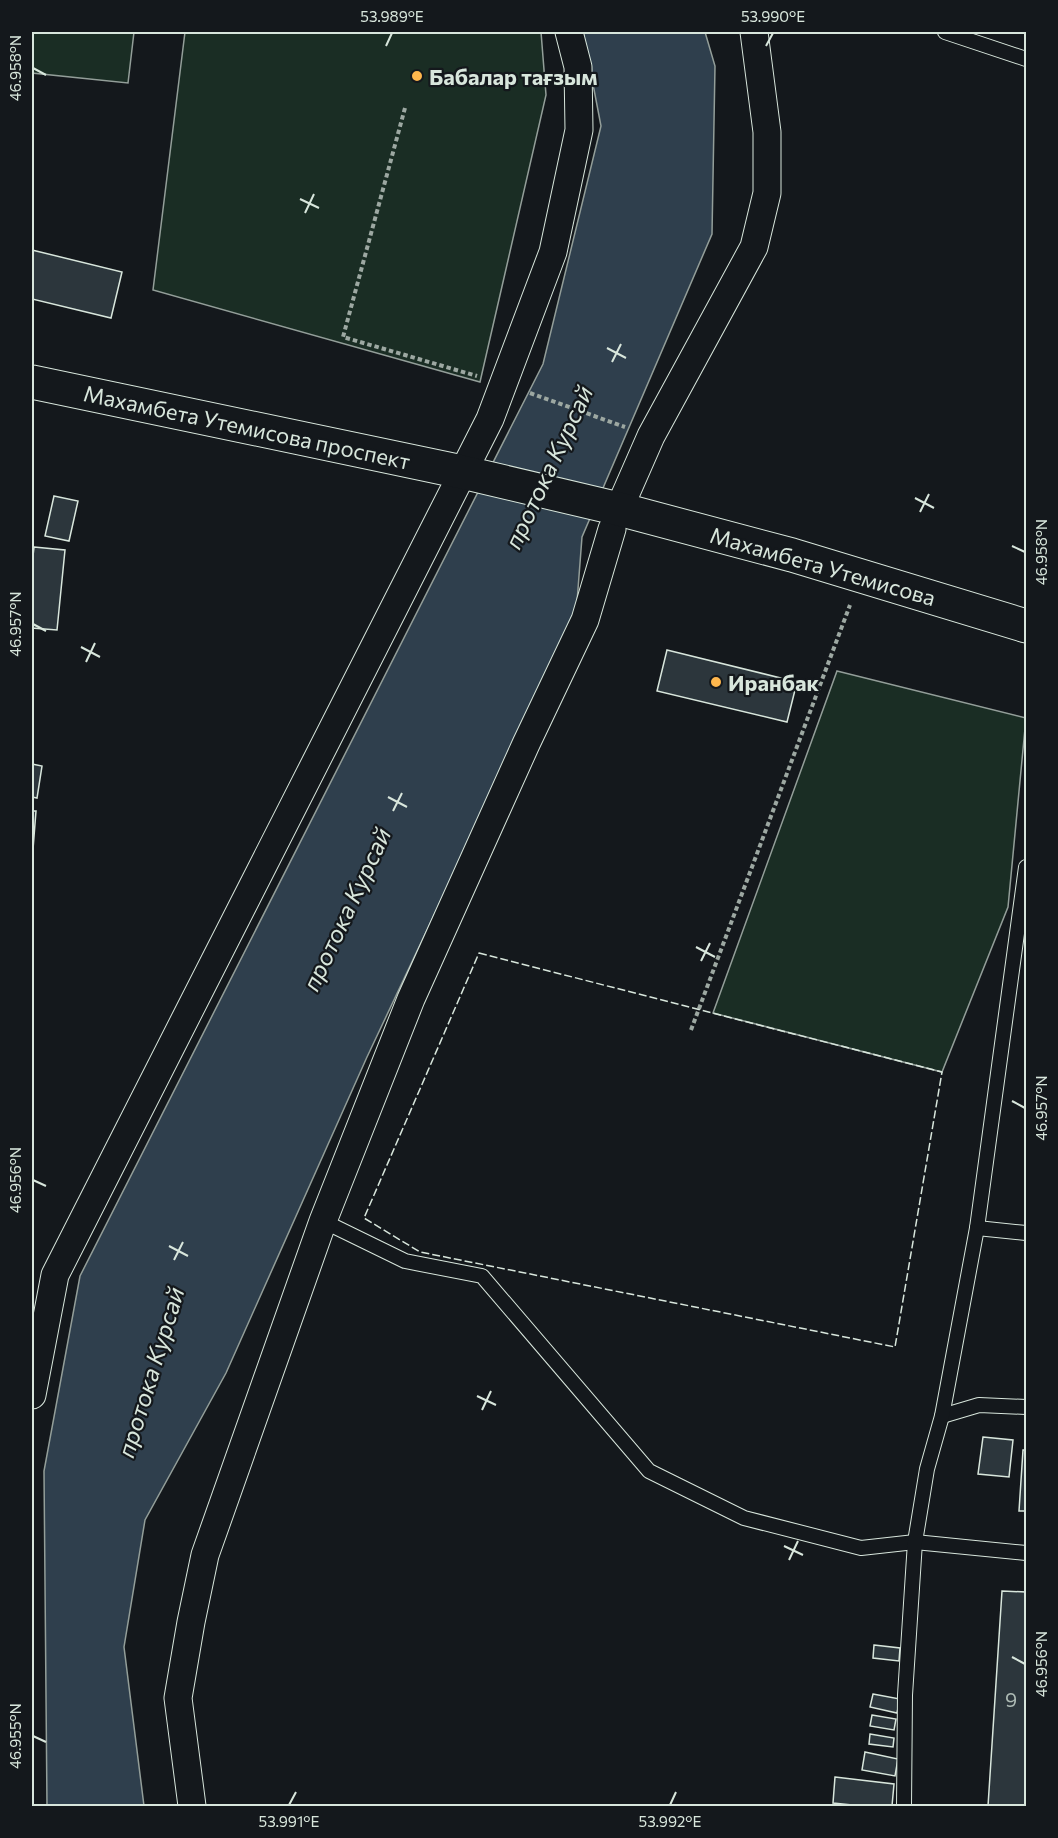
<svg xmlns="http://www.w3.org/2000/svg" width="1058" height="1838" viewBox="0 0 1058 1838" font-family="Commissioner,sans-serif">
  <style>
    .green { fill: #1a2d24; stroke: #939e99; stroke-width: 1.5 }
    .water { fill: #2f3f4d; stroke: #939e99; stroke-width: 1.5 }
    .building { fill: #2c363c; stroke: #d8e6dc; stroke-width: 1.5 }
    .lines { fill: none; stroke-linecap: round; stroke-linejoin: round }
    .lane-casing { stroke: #d8e6dc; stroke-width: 16 }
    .street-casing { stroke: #d8e6dc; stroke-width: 29 }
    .secondary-casing { stroke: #d8e6dc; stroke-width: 35 }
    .path { stroke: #9da8a2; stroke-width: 4; stroke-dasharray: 4.5 3; stroke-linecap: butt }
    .lane { stroke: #14181c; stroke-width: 14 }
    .street { stroke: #14181c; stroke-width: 27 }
    .secondary { stroke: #14181c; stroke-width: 33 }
    .fence { stroke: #d8e6dc; stroke-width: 1.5; stroke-dasharray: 8 3; stroke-linecap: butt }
    .ticks { fill: none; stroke: #d8e6dc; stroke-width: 2 }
    .poi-dot { fill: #ffb74d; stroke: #14181c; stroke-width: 2 }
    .labels { text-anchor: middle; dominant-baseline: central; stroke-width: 4.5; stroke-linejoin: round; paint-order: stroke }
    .number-label { font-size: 20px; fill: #adbab4 }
    .poi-label { font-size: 22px; font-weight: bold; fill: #d8e6dc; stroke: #14181c; text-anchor: start }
    .street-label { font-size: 22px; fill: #d8e6dc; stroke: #14181c }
    .water-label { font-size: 24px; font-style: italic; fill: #d8e6dc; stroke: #14181c }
    .neatline { fill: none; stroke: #d8e6dc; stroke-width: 2 }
    .ticks-label { font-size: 15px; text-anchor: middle; fill: #d8e6dc }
  </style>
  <rect width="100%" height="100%" fill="#14181c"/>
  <!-- green -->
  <g class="green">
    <path d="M32,32H134L128,83L32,73Z"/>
    <path d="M185,32H541L546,95L480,382L153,290Z"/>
    <path d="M837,671L1026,718L1008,907L942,1072L713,1013Z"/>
  </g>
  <!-- water -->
  <path class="water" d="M583,32H705L715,66L712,234L582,537L576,615L367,1057L226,1373L145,1520L124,1647L144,1806H47L44,1471L80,1276L543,364L601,126Z"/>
  <!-- building -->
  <g class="building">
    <path d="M32,250L122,272L111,318L32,299Z"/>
    <path d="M54,496L78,501L69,541L45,536Z"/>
    <path d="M34,547L65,550L57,630L32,628V565Z"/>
    <path d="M667,650L797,682L787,722L657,691Z"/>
    <path d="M32,764L42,766L37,798L32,797Z"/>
    <path d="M32,811H36L32,862Z"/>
    <path d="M983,1437L1013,1440L1009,1477L978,1474Z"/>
    <path d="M1023,1450H1026V1511H1019Z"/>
    <path d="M1002,1591L1026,1592V1806H988Z"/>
    <path d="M874,1645L900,1648L899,1661L873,1658Z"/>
    <path d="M873,1694L900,1699L897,1713L870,1707Z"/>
    <path d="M872,1715L896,1719L894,1730L870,1726Z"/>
    <path d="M870,1734L894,1738L893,1747L869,1744Z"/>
    <path d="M865,1752L898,1759L895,1776L862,1770Z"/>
    <path d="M835,1777L894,1784L892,1806H862L833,1803Z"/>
  </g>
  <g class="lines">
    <defs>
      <g id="lane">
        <path d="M945,32L1026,59"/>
        <path d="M323,1221L405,1261L482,1276L649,1471L744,1518L861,1548L915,1542L1026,1553"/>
        <path d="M977,1228L1026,1233"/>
        <path d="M942,1416L979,1405L1026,1407"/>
        <path d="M904,1806L905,1695L915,1542L927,1469L942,1416L977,1228L1026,867"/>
      </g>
      <g id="street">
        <path d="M619,509L651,436L754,247L767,193V132L754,32"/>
        <path d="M32,1395L55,1275L490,419L553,252L579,130L578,67L569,32"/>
        <path d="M192,1806L178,1698L191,1622L205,1555L323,1221L411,999L526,744L585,620L612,529"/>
      </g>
      <path id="secondary" d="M32,382L462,472L619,509L792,555L1026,626"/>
    </defs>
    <!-- lane casing -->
    <use href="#lane" class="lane-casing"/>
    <!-- street casing -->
    <use href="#street" class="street-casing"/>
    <!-- secondary casing -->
    <use href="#secondary" class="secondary-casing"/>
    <!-- path -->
    <g class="path">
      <path d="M405,108L343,337L477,376"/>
      <path d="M530,393L625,427"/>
      <path d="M691,1030L850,605"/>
    </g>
    <!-- lane -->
    <use href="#lane" class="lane"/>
    <!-- street -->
    <use href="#street" class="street"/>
    <!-- secondary -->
    <use href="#secondary" class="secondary"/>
    <!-- fence -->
    <path class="fence" d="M479,953L942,1072L895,1347L420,1252L364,1218Z"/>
  </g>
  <!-- ticks -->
  <path class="ticks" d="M386,46L392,33M766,46L773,33M33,68L46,75M300,199L319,208M305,213L314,194M607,348L626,358M612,362L621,344M915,498L934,508M920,512L929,494M1012,546L1025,552M33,624L46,631M81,647L100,657M86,662L95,643M388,797L407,807M393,811L402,793M696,947L715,957M701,961L710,943M1012,1101L1025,1108M33,1180L46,1186M169,1246L188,1256M174,1260L183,1242M477,1396L496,1405M482,1410L491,1391M784,1546L803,1555M789,1560L798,1541M1012,1657L1025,1664M33,1736L46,1742M289,1805L296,1792M670,1805L676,1792"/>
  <!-- markers -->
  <g class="poi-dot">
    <circle cx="417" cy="76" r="6"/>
    <circle cx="716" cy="682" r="6"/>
  </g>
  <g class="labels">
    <!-- number labels -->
    <g class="number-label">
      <text x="1011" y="1699">9</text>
    </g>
    <!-- poi labels -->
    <g class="poi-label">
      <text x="429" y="76">Бабалар тағзым</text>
      <text x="728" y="682">Иранбак</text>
    </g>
    <!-- street labels -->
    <g class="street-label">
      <text transform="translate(247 427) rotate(12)">Махамбета Утемисова проспект</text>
      <text transform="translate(823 566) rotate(16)">Махамбета Утемисова</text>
    </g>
    <!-- water labels -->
    <g class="water-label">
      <text transform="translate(548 467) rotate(-65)">протока Курсай</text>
      <text transform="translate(346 909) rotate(-65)">протока Курсай</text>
      <text transform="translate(150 1372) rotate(-73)">протока Курсай</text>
    </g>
  </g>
  <!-- border -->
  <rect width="1058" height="1838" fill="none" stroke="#14181c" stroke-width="66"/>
  <rect x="33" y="33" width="992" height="1772" class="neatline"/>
  <g class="ticks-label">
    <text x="392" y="22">53.989°E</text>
    <text x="773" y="22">53.990°E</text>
    <text transform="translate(16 68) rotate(-90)" y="5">46.958°N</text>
    <text transform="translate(1042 552) rotate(-90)" y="5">46.958°N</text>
    <text transform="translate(16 624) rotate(-90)" y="5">46.957°N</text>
    <text transform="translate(1042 1108) rotate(-90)" y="5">46.957°N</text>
    <text transform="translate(16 1180) rotate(-90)" y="5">46.956°N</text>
    <text transform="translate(1042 1664) rotate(-90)" y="5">46.956°N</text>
    <text transform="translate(16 1736) rotate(-90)" y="5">46.955°N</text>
    <text x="289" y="1827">53.991°E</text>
    <text x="670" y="1827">53.992°E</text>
  </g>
</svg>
